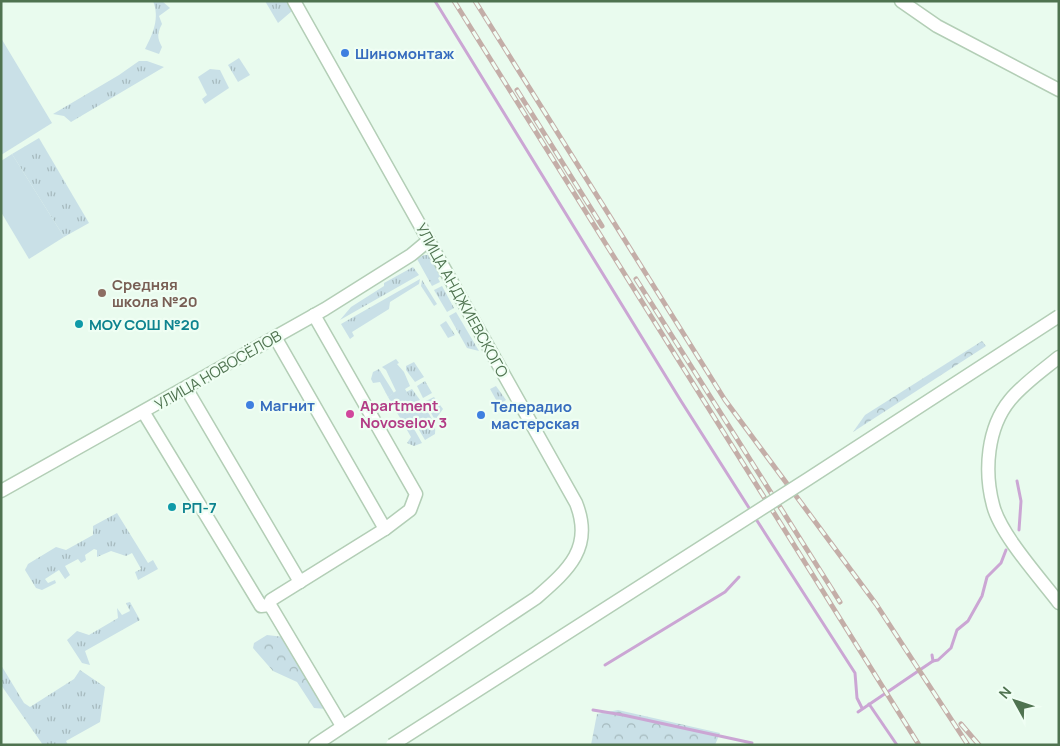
<svg xmlns="http://www.w3.org/2000/svg" width="1060" height="746" viewBox="0 0 1060 746" font-family="Manrope,sans-serif">
  <style>
    .grass { fill: url(#grass-tufts) }
    .forest { fill: url(#forest-crowns) }
    .park { fill: #c9e0e7 }
    .lines { fill: none; stroke-linecap: round; stroke-linejoin: round }
    .stream { stroke: #cba6d4; stroke-width: 3 }
    .minor-casing { stroke: #b3ceb6; stroke-width: 15 }
    .minor { stroke: #fff; stroke-width: 12 }
    .rail-casing { stroke: #c4aea8; stroke-width: 5 }
    .rail { stroke: #effef3; stroke-width: 3; stroke-dasharray: 9; stroke-linecap: butt }
    .minor-bridge-casing { stroke: #b3ceb6; stroke-width: 15; stroke-linecap: butt }
    .minor-bridge { stroke: #fff; stroke-width: 12 }
    .shop-dot { fill: #3f7fe0; stroke: #effef3; stroke-width: 2 }
    .education-dot { fill: #8d6e63; stroke: #effef3; stroke-width: 2 }
    .culture-dot { fill: #0f9aa8; stroke: #effef3; stroke-width: 2 }
    .hotel-dot { fill: #d1479c; stroke: #effef3; stroke-width: 2 }
    .labels { text-anchor: middle; dominant-baseline: central; stroke-width: 4.5; stroke-linejoin: round; paint-order: stroke }
    .shop-label { font-size: 15px; font-weight: bold; fill: #366cbe; stroke: #effef3; text-anchor: start }
    .education-label { font-size: 15px; font-weight: bold; fill: #785e54; stroke: #effef3; text-anchor: start }
    .street-label { font-size: 15px; fill: #4f7350; stroke: #effef3 }
    .culture-label { font-size: 15px; font-weight: bold; fill: #0d838f; stroke: #effef3; text-anchor: start }
    .hotel-label { font-size: 15px; font-weight: bold; fill: #b23c85; stroke: #effef3; text-anchor: start }
  </style>
  <defs>
    <pattern id="grass-tufts" width="24" height="20" patternUnits="userSpaceOnUse" patternTransform="scale(1.25)"><rect width="24" height="20" fill="#c9e0e7"/><path d="M3 7l-1-3M5 7V3M7 7l1-3M15 17l-1-3M17 17v-4M19 17l1-3" fill="none" stroke="#a6babe"/></pattern>
    <pattern id="forest-crowns" width="20" height="18" patternUnits="userSpaceOnUse" patternTransform="scale(1.25)"><rect width="20" height="18" fill="#c9e0e7"/><path d="M2 6a3 3 0 1 1 6 0M12 15a3 3 0 1 1 6 0" fill="none" stroke="#a6babe"/></pattern>
  </defs>
  <rect width="100%" height="100%" fill="#e9fbee"/>
  <!-- grass -->
  <g class="grass">
    <path d="M153,1H162L170,8L159,16L162,24C157,33 157,38 162,47L159,54L145,49C153,34 160,18 153,1Z"/>
    <path d="M265,1H289L292,11L278,23Z"/>
    <path d="M239,58L250,75L238,82L228,65Z"/>
    <path d="M139,61H147L164,67L71,122L64,116L53,114L119,75Z"/>
    <path d="M210,69L220,70L229,88L205,104L202,99L207,95L198,77Z"/>
    <path d="M39,138L89,223L64,237L12,154Z"/>
    <path d="M424,255H430L442,275L438,278L440,282L432,286L417,259Z"/>
    <path d="M413,267L419,275L340,320L351,307L384,286V283Z"/>
    <path d="M420,279L419,284L390,302L389,309L352,332L354,336L350,339L341,324Z"/>
    <path d="M422,280L437,304L434,306L421,286Z"/>
    <path d="M442,286L454,308L447,312L434,290Z"/>
    <path d="M456,312L479,351L467,348L449,316Z"/>
    <path d="M446,321L455,335L448,338L440,325Z"/>
    <path d="M414,362L424,377L415,382L406,370V366Z"/>
    <path d="M379,369L394,393L388,397L380,382L373,383L371,379L373,372Z"/>
    <path d="M425,381L432,393L423,398L417,386Z"/>
    <path d="M496,386L506,400L499,405L490,389Z"/>
    <path d="M412,389L420,400L413,404L406,392Z"/>
    <path d="M434,397L443,409L435,420L426,404V401Z"/>
    <path d="M422,403C428,413 437,423 435,434L425,440L412,418L419,414L415,407Z"/>
    <path d="M409,420L422,443L414,446L407,443L411,437L403,423Z"/>
    <path d="M117,513L148,563L153,560L158,569L138,580L135,572L141,569L132,553L126,556L111,551L97,557V550L94,549L85,555L86,560L81,563L78,559L65,566L70,575L65,579L59,570L45,579L48,583L55,580L56,583L42,590L36,588L25,570L28,564L56,547L66,550L93,535V526Z"/>
    <path d="M130,602L140,620L85,651L90,665L82,663L67,640L77,631L89,635L118,618L117,608L122,615L130,611L126,603Z"/>
    <path d="M1,665L24,703L30,707L74,679L80,670L105,687L100,722L66,741L68,745H43L1,685Z"/>
  </g>
  <!-- forest -->
  <g class="forest">
    <path d="M982,341L986,346L853,432L865,415Z"/>
    <path d="M267,635L284,637L326,709L314,708L297,682L273,671L253,648L254,643Z"/>
    <path d="M618,710L720,733L715,745H591L597,714Z"/>
  </g>
  <!-- park -->
  <g class="park">
    <path d="M1,38L52,123L1,155Z"/>
    <path d="M12,154L64,237L29,259L1,212V161Z"/>
    <path d="M396,359L399,363L397,364L404,372L410,386L405,389L420,414L403,423L388,397L396,391L386,370L382,367Z"/>
  </g>
  <g class="lines">
    <!-- stream -->
    <g class="stream">
      <path d="M435,1L681,401L751,511"/>
      <path d="M1017,481L1021,501L1019,530"/>
      <path d="M754,516L855,673L857,698L862,708"/>
      <path d="M933,661L938,660L951,648L957,630L968,621L982,596L987,577L1001,563L1006,550"/>
      <path d="M605,665L725,592L739,577"/>
      <path d="M869,704L897,745"/>
      <path d="M593,710L623,715L752,743"/>
      <path d="M858,712L933,661L932,655"/>
    </g>
    <defs>
      <g id="minor">
        <path d="M294,1L576,503C594,548 568,570 536,598L315,745"/>
        <path d="M901,1L937,26L1059,90"/>
        <path d="M275,337L385,529L410,510L416,494L314,315"/>
        <path d="M1059,357C1043,370 1023,384 1010,400C987,428 984,471 993,505C1000,534 1040,578 1059,603"/>
        <path d="M186,388L300,582"/>
        <path d="M144,413L261,606L270,605"/>
        <path d="M1,491L325,309L411,255L429,240"/>
        <path d="M342,726L270,605L271,600L385,529"/>
      </g>
    </defs>
    <!-- minor casing -->
    <use href="#minor" class="minor-casing"/>
    <!-- minor -->
    <use href="#minor" class="minor"/>
    <defs>
      <g id="rail">
        <path d="M454,1L919,745"/>
        <path d="M475,1L725,400L876,604L968,745"/>
        <path d="M517,90L602,226"/>
        <path d="M636,279L840,602"/>
        <path d="M961,724L979,745"/>
      </g>
    </defs>
    <!-- rail casing -->
    <use href="#rail" class="rail-casing"/>
    <!-- rail -->
    <use href="#rail" class="rail"/>
    <defs>
      <path id="minor-bridge" d="M392,745L808,479L1059,316"/>
    </defs>
    <!-- minor-bridge casing -->
    <use href="#minor-bridge" class="minor-bridge-casing"/>
    <!-- minor-bridge -->
    <use href="#minor-bridge" class="minor-bridge"/>
  </g>
  <!-- markers -->
  <g class="shop-dot">
    <circle cx="345" cy="53" r="5"/>
    <circle cx="250" cy="405" r="5"/>
    <circle cx="481" cy="415" r="5"/>
  </g>
  <circle class="education-dot" cx="102" cy="293" r="5"/>
  <g class="culture-dot">
    <circle cx="79" cy="324" r="5"/>
    <circle cx="172" cy="507" r="5"/>
  </g>
  <circle class="hotel-dot" cx="350" cy="414" r="5"/>
  <g class="labels">
    <!-- shop labels -->
    <g class="shop-label">
      <text x="355" y="53">Шиномонтаж</text>
      <text x="260" y="405">Магнит</text>
      <text x="491" y="406">Телерадио<tspan x="491" dy="17">мастерская</tspan></text>
    </g>
    <!-- education labels -->
    <g class="education-label">
      <text x="112" y="284">Средняя<tspan x="112" dy="17">школа №20</tspan></text>
    </g>
    <!-- street labels -->
    <g class="street-label">
      <text transform="translate(462 300) rotate(61)">УЛИЦА АНДЖИЕВСКОГО</text>
      <text transform="translate(218 370) rotate(-30)">УЛИЦА НОВОСЁЛОВ</text>
    </g>
    <!-- culture labels -->
    <g class="culture-label">
      <text x="89" y="324">МОУ СОШ №20</text>
      <text x="182" y="507">РП-7</text>
    </g>
    <!-- hotel labels -->
    <g class="hotel-label">
      <text x="360" y="405">Apartment<tspan x="360" dy="17">Novoselov 3</tspan></text>
    </g>
  </g>
  <!-- border -->
  <rect width="1060" height="746" fill="none" stroke="#4f7350" stroke-width="5"/>
  <!-- north arrow -->
  <g transform="translate(1015 701) rotate(310)" stroke="#effef3" stroke-width="4" paint-order="stroke">
  <path d="M0-4L9 19L0 12L-9 19Z" fill="#4f7350"/>
  <text y="-8" font-size="14" font-weight="bold" text-anchor="middle" fill="#4f7350">N</text>
  </g>
</svg>
